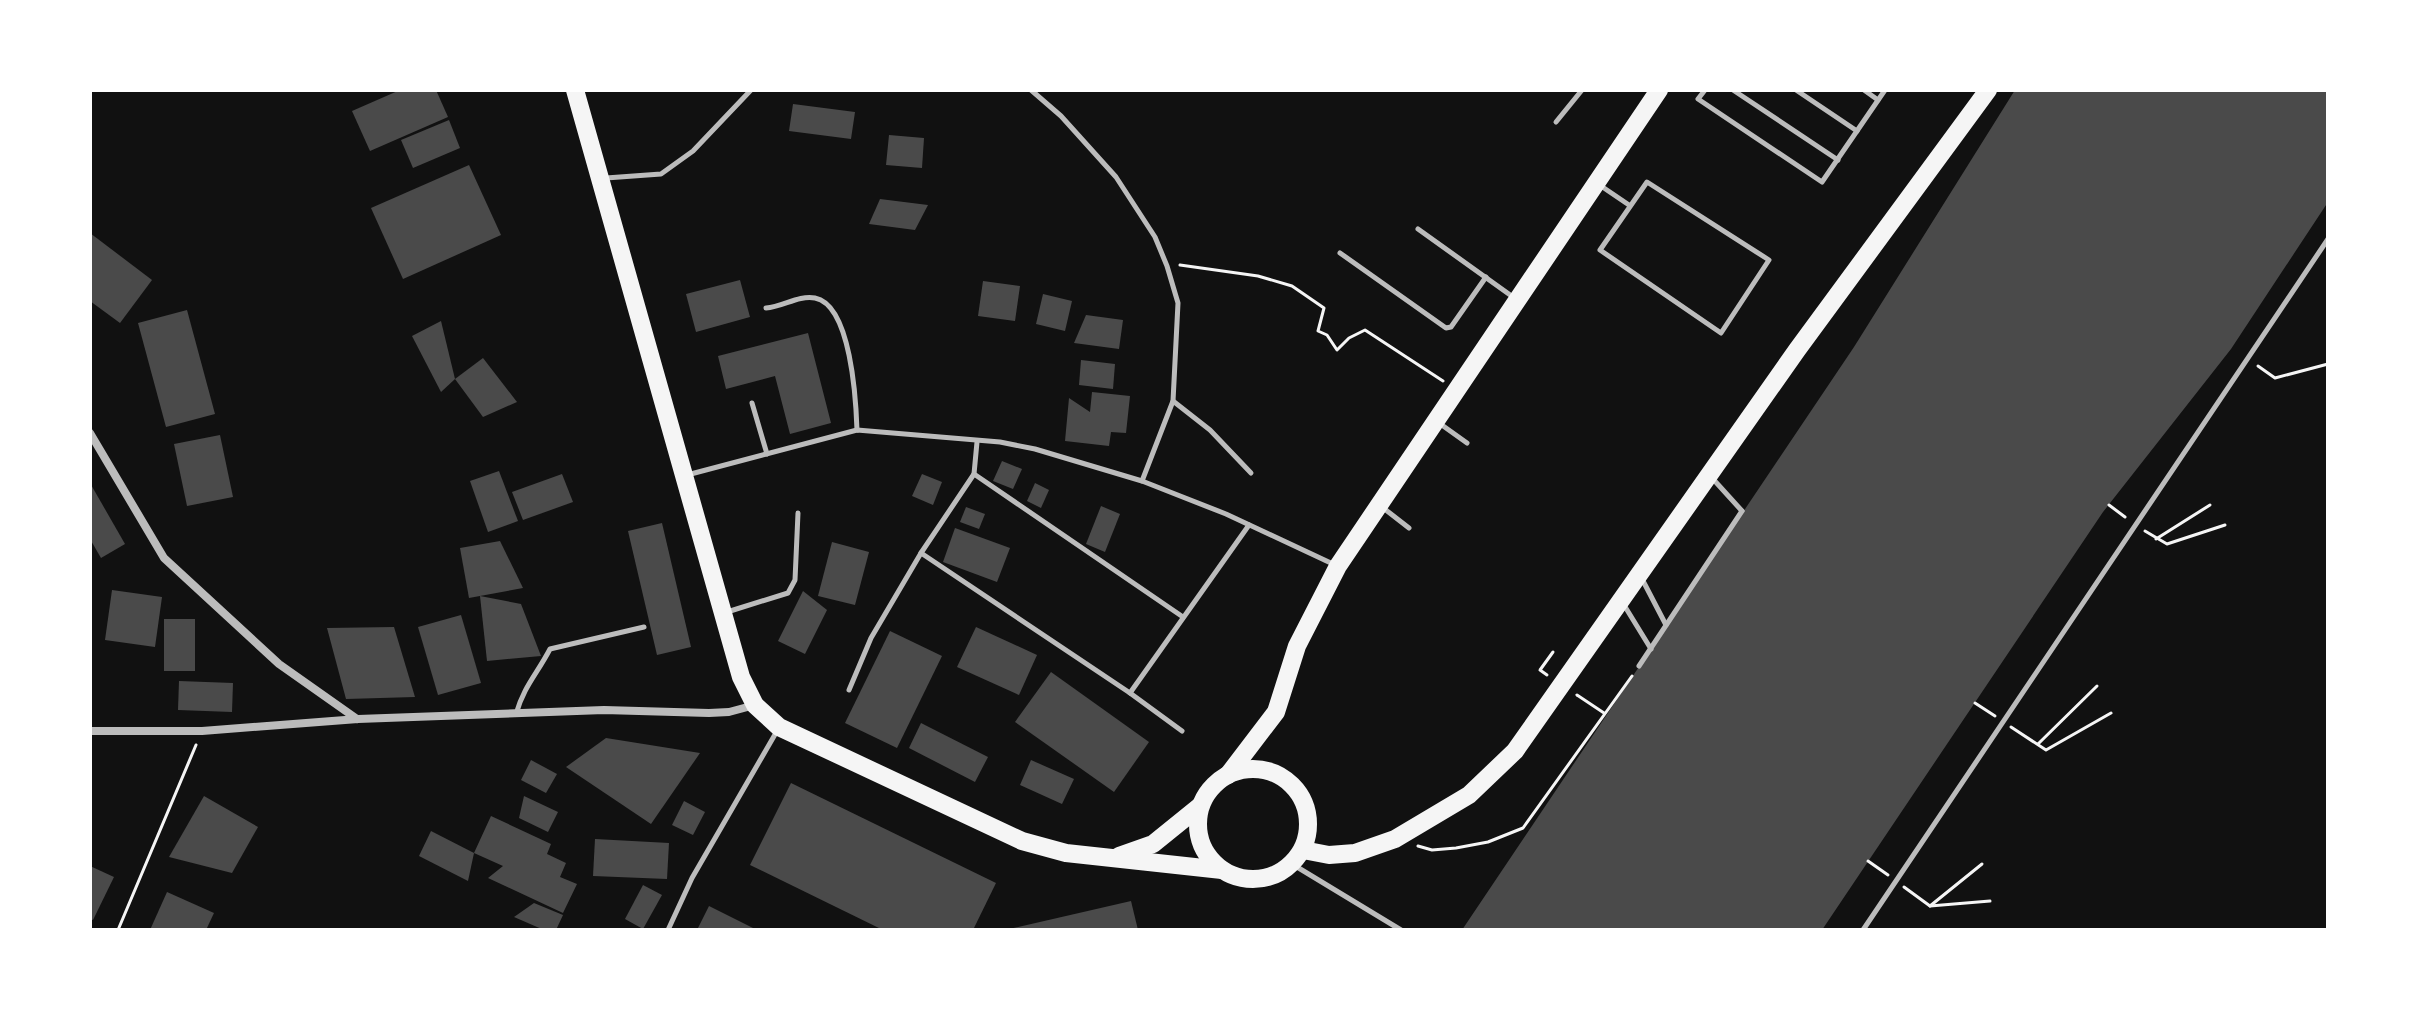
<svg xmlns="http://www.w3.org/2000/svg" width="2418" height="1020" viewBox="0 0 2418 1020" font-family="'Fira Sans Condensed',sans-serif">
  <style>
    .building { fill: #4a4a4a }
    .lines { fill: none; stroke-linecap: round; stroke-linejoin: round }
    .path { stroke: #f5f5f5; stroke-width: 3 }
    .service { stroke: #bcbcbc; stroke-width: 5 }
    .minor { stroke: #bcbcbc; stroke-width: 8 }
    .primary { stroke: #f5f5f5; stroke-width: 18 }
  </style>
  <rect width="100%" height="100%" fill="#111"/>
  <!-- building -->
  <g class="building">
    <path d="M400,90H436L448,117L370,151L352,111Z"/>
    <path d="M2015,90H2328V202L2231,349L2103,512L1822,930H1462L1854,347Z"/>
    <path d="M793,104L855,112L851,139L789,131Z"/>
    <path d="M449,120L460,148L413,168L401,140Z"/>
    <path d="M889,135L924,138L922,168L886,165Z"/>
    <path d="M469,165L501,235L403,279L371,208Z"/>
    <path d="M880,199L928,205L915,230L869,224Z"/>
    <path d="M90,233L152,280L120,323L90,301Z"/>
    <path d="M740,280L750,317L696,332L686,294Z"/>
    <path d="M983,281L1020,286L1015,321L978,316Z"/>
    <path d="M1043,294L1072,301L1065,331L1036,324Z"/>
    <path d="M187,310L215,414L166,427L138,323Z"/>
    <path d="M1086,315L1123,320L1119,349L1074,343Z"/>
    <path d="M441,321L455,379L441,392L412,336Z"/>
    <path d="M808,333L831,423L790,434L775,376L726,389L718,356Z"/>
    <path d="M483,358L517,402L483,417L455,379Z"/>
    <path d="M1081,360L1115,364L1113,389L1079,385Z"/>
    <path d="M1092,392L1130,396L1126,433L1111,432L1109,446L1065,441L1069,398L1090,412Z"/>
    <path d="M220,435L233,497L187,506L174,444Z"/>
    <path d="M1002,461L1022,469L1013,489L993,481Z"/>
    <path d="M499,471L518,521L488,532L470,481Z"/>
    <path d="M562,474L573,502L523,520L512,492Z"/>
    <path d="M922,474L942,482L933,505L912,496Z"/>
    <path d="M90,483L125,544L101,558L90,539Z"/>
    <path d="M1035,483L1049,490L1041,508L1027,501Z"/>
    <path d="M1101,506L1120,514L1105,552L1086,544Z"/>
    <path d="M966,507L985,514L979,529L960,522Z"/>
    <path d="M662,523L691,647L657,655L628,531Z"/>
    <path d="M955,528L1010,548L997,582L943,562Z"/>
    <path d="M500,541L523,588L469,598L460,548Z"/>
    <path d="M832,542L869,552L855,605L818,596Z"/>
    <path d="M112,590L162,597L155,647L105,640Z"/>
    <path d="M803,591L827,610L805,654L778,641Z"/>
    <path d="M480,596L521,604L541,656L487,661Z"/>
    <path d="M461,615L481,683L438,695L418,627Z"/>
    <rect x="164" y="619" width="31" height="52"/>
    <path d="M394,627L415,697L346,699L327,628Z"/>
    <path d="M976,627L1037,655L1019,695L957,667Z"/>
    <path d="M890,631L942,656L897,748L845,723Z"/>
    <path d="M1051,672L1149,742L1114,792L1015,722Z"/>
    <path d="M179,681L233,683L232,712L178,710Z"/>
    <path d="M921,723L988,757L975,782L909,748Z"/>
    <path d="M606,738L700,753L651,824L566,767Z"/>
    <path d="M531,760L557,774L546,793L521,780Z"/>
    <path d="M1031,760L1074,779L1062,804L1020,785Z"/>
    <path d="M791,783L996,883L973,930H883L750,865Z"/>
    <path d="M204,796L258,827L232,873L169,857Z"/>
    <path d="M524,796L558,812L548,832L519,818Z"/>
    <path d="M684,801L705,812L693,835L672,825Z"/>
    <path d="M491,816L551,844L547,854L566,863L560,877L577,884L563,913L488,878L503,866L474,853Z"/>
    <path d="M431,831L474,853L468,881L419,856Z"/>
    <path d="M595,839L669,843L667,879L593,876Z"/>
    <path d="M90,866L114,877L93,920L90,919Z"/>
    <path d="M643,885L662,895L643,929L625,919Z"/>
    <path d="M167,892L214,913L206,930H150Z"/>
    <path d="M1131,901L1138,930H1009V929Z"/>
    <path d="M534,903L563,915L556,930H544L514,917Z"/>
    <path d="M709,906L757,930H697Z"/>
  </g>
  <g class="lines">
    <!-- path -->
    <g class="path">
      <path d="M1180,265L1258,276L1292,286L1324,308L1318,331L1327,335L1337,350L1349,338L1365,330L1443,381"/>
      <path d="M2258,366L2275,378L2328,364"/>
      <path d="M2109,505L2125,517"/>
      <path d="M2145,531L2167,544L2225,525"/>
      <path d="M2156,539L2210,505"/>
      <path d="M1547,675L1540,670L1553,652"/>
      <path d="M1577,695L1604,713"/>
      <path d="M1975,703L1995,716"/>
      <path d="M2011,727L2046,750L2111,713"/>
      <path d="M2038,744L2097,686"/>
      <path d="M1418,846L1432,850L1456,848L1488,842L1523,828L1632,676"/>
      <path d="M1868,861L1888,875"/>
      <path d="M1904,887L1930,906L1990,901"/>
      <path d="M1930,906L1982,864"/>
      <path d="M118,930L196,745"/>
    </g>
    <!-- service -->
    <g class="service">
      <path d="M1031,90L1061,116L1116,177L1155,237L1167,266L1178,303L1173,401L1142,481L1226,514L1333,564"/>
      <path d="M1705,90L1698,99L1822,182L1885,90"/>
      <path d="M1733,90L1838,160"/>
      <path d="M1796,90L1857,131"/>
      <path d="M1864,90L1878,100"/>
      <path d="M1556,122L1582,90"/>
      <path d="M606,178L661,174L693,151L751,90"/>
      <path d="M1647,182L1769,260L1721,333L1600,250Z"/>
      <path d="M1601,186L1629,205"/>
      <path d="M1418,229L1513,297"/>
      <path d="M1340,253L1446,328L1451,327L1486,277"/>
      <path d="M766,308C783,307 798,295 815,298C851,305 856,400 857,430"/>
      <path d="M1173,401L1210,430L1251,473"/>
      <path d="M752,403L767,454"/>
      <path d="M1439,423L1467,443"/>
      <path d="M974,474L1183,617"/>
      <path d="M687,475L857,430L1000,442L1035,449L1142,481"/>
      <path d="M1713,479L1742,511"/>
      <path d="M1382,507L1409,528"/>
      <path d="M921,553L1130,693L1249,525"/>
      <path d="M1641,577L1666,625"/>
      <path d="M1624,605L1651,649"/>
      <path d="M727,612L788,593L795,580L798,513"/>
      <path d="M1639,666L1742,511"/>
      <path d="M849,690L871,638L921,553L974,474L977,442"/>
      <path d="M1130,693L1182,731"/>
      <path d="M516,714C524,686 537,674 550,649L644,627"/>
      <path d="M1292,864L1401,930"/>
      <path d="M668,930L692,878L777,731"/>
      <path d="M1863,930L2328,239"/>
    </g>
    <!-- minor -->
    <g class="minor">
      <path d="M90,433L164,558L279,664L357,719"/>
      <path d="M90,731H202L358,719L604,710L709,713L729,712L755,705"/>
    </g>
    <!-- primary -->
    <g class="primary">
      <path d="M575,90L741,677L755,705L779,727L1022,841L1066,853L1222,870"/>
      <circle cx="1253" cy="824" r="55"/>
      <path d="M1228,775L1276,712L1297,646L1338,566L1659,90"/>
      <path d="M1303,850L1329,855L1355,853L1395,839L1469,795L1515,751L1797,350L1988,90"/>
      <path d="M1119,856L1153,844L1200,806"/>
    </g>
  </g>
  <!-- border -->
  <rect width="2418" height="1020" fill="none" stroke="#ffffff" stroke-width="184"/>
</svg>
